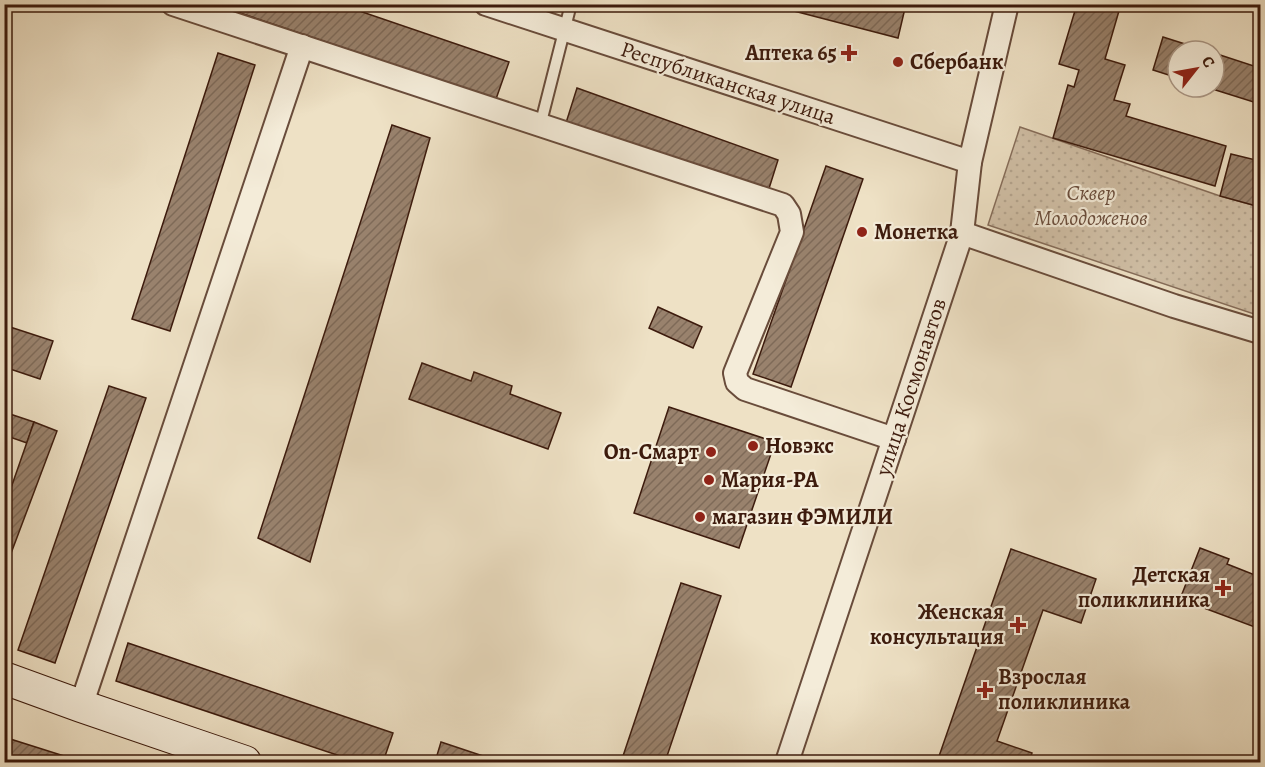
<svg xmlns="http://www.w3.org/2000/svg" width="1265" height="767" viewBox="0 0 1265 767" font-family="Alegreya,serif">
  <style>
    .grass { fill: url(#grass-dots); stroke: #866d5a; stroke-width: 1.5 }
    .building { fill: url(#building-hatch); stroke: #3d1b0d; stroke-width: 1.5 }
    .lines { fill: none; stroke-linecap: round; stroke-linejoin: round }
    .lane-casing { stroke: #694c3b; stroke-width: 14 }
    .street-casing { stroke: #694c3b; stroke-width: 26 }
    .secondary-casing { stroke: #3d1b0d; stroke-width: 34 }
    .lane { stroke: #f4ecd9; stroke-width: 10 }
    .street { stroke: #f4ecd9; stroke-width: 22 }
    .secondary { stroke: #f4ecd9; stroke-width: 32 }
    .poi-dot { fill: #8f2418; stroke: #f4ecd9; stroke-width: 2 }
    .labels { text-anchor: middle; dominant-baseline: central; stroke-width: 4.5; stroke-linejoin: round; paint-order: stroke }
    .poi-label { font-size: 22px; font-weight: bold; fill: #3d1b0d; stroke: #f4ecd9; text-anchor: start }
    .street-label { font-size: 22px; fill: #3d1b0d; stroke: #f4ecd9 }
    .park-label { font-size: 22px; font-style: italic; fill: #694c3b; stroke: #f4ecd9 }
  </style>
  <defs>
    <pattern id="grass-dots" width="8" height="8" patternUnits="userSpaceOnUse" patternTransform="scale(1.5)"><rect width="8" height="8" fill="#d0bfa6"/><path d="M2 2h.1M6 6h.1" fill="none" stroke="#b4a48e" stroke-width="1.8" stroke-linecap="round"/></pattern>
    <pattern id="building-hatch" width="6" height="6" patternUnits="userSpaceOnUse" patternTransform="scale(1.5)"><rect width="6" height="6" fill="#99826d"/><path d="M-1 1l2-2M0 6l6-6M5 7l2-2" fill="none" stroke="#7e6a58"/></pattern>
  </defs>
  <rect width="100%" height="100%" fill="#eee1c5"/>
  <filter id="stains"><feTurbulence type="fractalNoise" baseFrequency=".00333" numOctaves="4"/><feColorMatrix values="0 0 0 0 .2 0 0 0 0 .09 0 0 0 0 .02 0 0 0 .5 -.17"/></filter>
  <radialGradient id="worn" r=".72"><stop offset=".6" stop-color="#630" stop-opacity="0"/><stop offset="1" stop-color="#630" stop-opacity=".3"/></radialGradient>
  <!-- grass -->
  <path class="grass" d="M1020,127L1220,196L1260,207V316L988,225Z"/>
  <!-- building -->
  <g class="building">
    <path d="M233,4H339L509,62L496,99L231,10Z"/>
    <path d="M767,4H906L898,38Z"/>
    <path d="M1077,4H1121L1105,59L1125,65L1114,100L1130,104L1126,116L1226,146L1215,186L1053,138L1068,85L1074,87L1079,70L1059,64Z"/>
    <path d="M1163,37L1207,51H1178V78L1153,70Z"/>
    <path d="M218,53L255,65L170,331L132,319Z"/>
    <path d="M1214,53L1260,68V104L1206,87H1214Z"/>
    <path d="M577,88L778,160L766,198L565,126Z"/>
    <path d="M392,125L430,138L310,562L258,538Z"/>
    <path d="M1231,154L1260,161V207L1220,196Z"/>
    <path d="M826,166L863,179L791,387L753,374Z"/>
    <path d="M658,307L702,327L693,348L649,328Z"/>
    <path d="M4,325L53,341L40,379L4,367Z"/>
    <path d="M422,363L471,381L474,372L512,386L510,394L561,413L548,449L409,399Z"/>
    <path d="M109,386L146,398L55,663L18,650Z"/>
    <path d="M669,407L775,442L739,548L634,513Z"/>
    <path d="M4,412L34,422L27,443L4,435Z"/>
    <path d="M34,422L57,431L4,572V508Z"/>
    <path d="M1200,548L1229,559L1227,564L1260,577V629L1180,599Z"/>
    <path d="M1011,549L1096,579L1081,623L1043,610L997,741L1032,753L1029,762H937Z"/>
    <path d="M681,583L721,596L665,762H621Z"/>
    <path d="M128,643L393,733L383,762H358L116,681Z"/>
    <path d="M4,737L83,762H4Z"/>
    <path d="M441,742L501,762H435Z"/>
  </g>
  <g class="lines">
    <defs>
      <path id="lane" d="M540,126L571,4"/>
      <g id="street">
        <path d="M173,4L783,205L789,214L792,232L735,373L737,382L745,389L894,439"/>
        <path d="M486,4L970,162"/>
        <path d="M962,233L1174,306L1260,332"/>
        <path d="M81,706L302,46"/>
        <path d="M787,762L962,233L970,162L1007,4"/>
      </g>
      <path id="secondary" d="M4,678L81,706L245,762"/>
    </defs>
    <!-- lane casing -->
    <use href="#lane" class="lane-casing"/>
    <!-- street casing -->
    <use href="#street" class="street-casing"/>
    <!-- secondary casing -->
    <use href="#secondary" class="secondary-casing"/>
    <!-- lane -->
    <use href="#lane" class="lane"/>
    <!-- street -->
    <use href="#street" class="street"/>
    <!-- secondary -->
    <use href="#secondary" class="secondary"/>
  </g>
  <!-- markers -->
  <g class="poi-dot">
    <path d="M846 44h6v6h6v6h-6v6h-6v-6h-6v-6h6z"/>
    <circle cx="898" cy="62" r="6"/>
    <circle cx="862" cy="232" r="6"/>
    <circle cx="753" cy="446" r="6"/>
    <circle cx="711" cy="452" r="6"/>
    <circle cx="709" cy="480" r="6"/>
    <circle cx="700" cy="517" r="6"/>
    <path d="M1220 579h6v6h6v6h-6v6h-6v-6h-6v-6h6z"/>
    <path d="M1015 616h6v6h6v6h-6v6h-6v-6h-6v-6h6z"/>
    <path d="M982 681h6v6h6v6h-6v6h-6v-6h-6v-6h6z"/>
  </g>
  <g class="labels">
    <!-- poi labels -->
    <g class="poi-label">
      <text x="837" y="53" text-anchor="end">Аптека 65</text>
      <text x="910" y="62">Сбербанк</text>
      <text x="874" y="232">Монетка</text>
      <text x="765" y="446">Новэкс</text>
      <text x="699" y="452" text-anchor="end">On-Смарт</text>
      <text x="721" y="480">Мария-РА</text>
      <text x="712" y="517">магазин ФЭМИЛИ</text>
      <text x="1210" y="575" text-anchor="end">Детская<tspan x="1210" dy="25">поликлиника</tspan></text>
      <text x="1004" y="612" text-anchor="end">Женская<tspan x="1004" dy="25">консультация</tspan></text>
      <text x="998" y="677">Взрослая<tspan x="998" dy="25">поликлиника</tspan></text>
    </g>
    <!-- street labels -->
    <g class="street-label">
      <text transform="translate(728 83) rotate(18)">Республиканская улица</text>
      <text transform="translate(911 387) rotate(-72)">улица Космонавтов</text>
    </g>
    <!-- park labels -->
    <g class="park-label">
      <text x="1091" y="193">Сквер<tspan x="1091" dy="25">Молодоженов</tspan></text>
    </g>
  </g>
  <!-- margin -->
  <rect width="1265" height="767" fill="none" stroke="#eee1c5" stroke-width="24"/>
  <rect x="6" y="6" width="1253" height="755" fill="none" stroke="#3d1b0d" stroke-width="3"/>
  <rect x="12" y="12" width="1241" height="743" fill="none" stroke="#3d1b0d" stroke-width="1.5"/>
  <!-- north arrow -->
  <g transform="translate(1196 69) rotate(59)"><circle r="28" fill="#f4ecd9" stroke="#ab9887" stroke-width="1.5"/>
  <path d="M0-4.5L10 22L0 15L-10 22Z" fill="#8f2418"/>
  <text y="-9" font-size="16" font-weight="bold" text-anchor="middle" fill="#3d1b0d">С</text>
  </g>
  <rect width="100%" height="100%" filter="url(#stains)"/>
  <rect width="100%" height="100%" fill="url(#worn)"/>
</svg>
